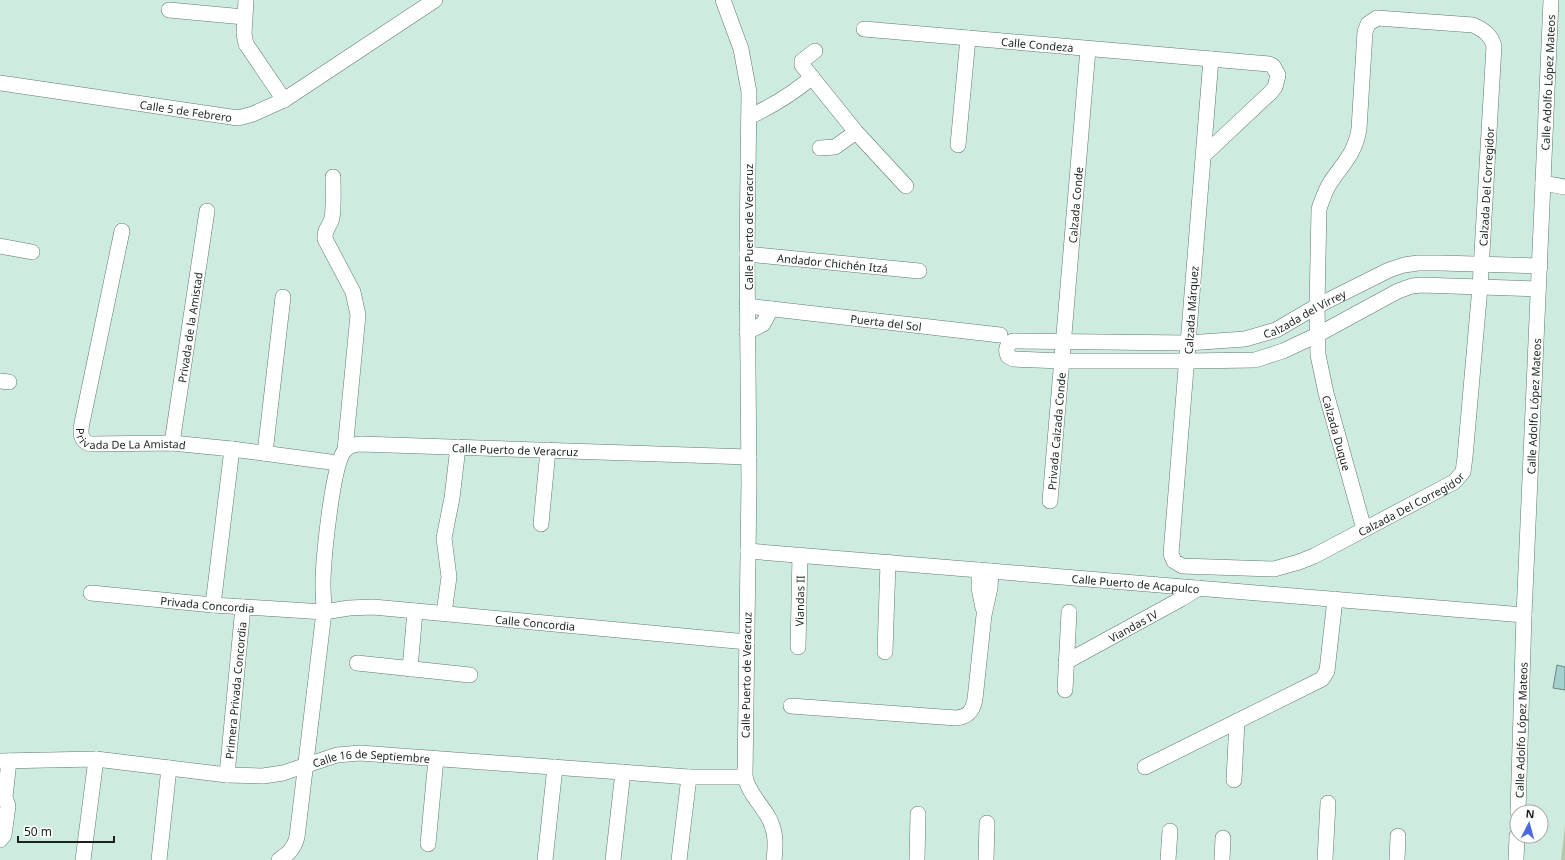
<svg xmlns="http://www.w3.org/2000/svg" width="1565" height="860" viewBox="0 0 1565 860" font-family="'Noto Sans',sans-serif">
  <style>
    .green { fill: #b5c6a9 }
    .building { fill: #a2d1ce; stroke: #6a8785 }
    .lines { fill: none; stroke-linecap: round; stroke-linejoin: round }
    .minor-casing { stroke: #607970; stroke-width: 16 }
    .minor { stroke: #fff; stroke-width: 15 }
    .labels { text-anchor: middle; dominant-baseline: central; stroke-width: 3; stroke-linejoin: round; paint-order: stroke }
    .street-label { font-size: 11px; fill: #192320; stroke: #fff }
  </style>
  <rect width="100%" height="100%" fill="#ceebe0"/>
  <!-- green -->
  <path class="green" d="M1565,826V860H1561Z"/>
  <!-- building -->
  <path class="building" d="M1557,665L1565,667V690L1553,688Z"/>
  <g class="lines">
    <defs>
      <g id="minor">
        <path d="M246,0L244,34L246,44L284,100"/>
        <path d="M723,0L741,49L749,92L747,254L749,482L745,777C749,793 759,802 767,815C776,829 776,844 774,860"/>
        <path d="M169,10L244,17"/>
        <path id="s1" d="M864,29L1269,64L1273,66L1278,75L1275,87L1271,92L1204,155"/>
        <path d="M815,51L802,61V65L856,132L906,186"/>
        <path id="s2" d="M1211,59L1171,554L1174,561L1182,566L1274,569L1299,562L1314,556L1454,482L1463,472L1465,457L1480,287L1494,46C1491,35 1484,30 1473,25L1377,18L1368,24L1365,32L1359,129C1355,154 1343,163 1330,183C1325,191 1322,200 1319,209L1317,306L1318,355L1326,393L1364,529"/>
        <path id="s3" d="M0,83L238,118L253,114L284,100L435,0"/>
        <path d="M749,117C772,106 793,94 812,77"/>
        <path d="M958,145L968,38"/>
        <path d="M820,148L835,147L856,132"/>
        <path d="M333,177C333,190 334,205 332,218C330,227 324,228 325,239L353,292L358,315L345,450"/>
        <path d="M1543,183L1565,187"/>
        <path id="s4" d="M122,231L82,423C80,432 80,442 91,444L172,443L232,449L338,463"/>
        <path d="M0,246L32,252"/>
        <path id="s5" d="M747,254L919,271"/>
        <path id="s6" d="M1538,289L1421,285L1412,286L1398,291L1317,335L1283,351L1255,360L1187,361H1062L1013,359L1008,356C1005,350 1007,344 1013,341L1188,343L1245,339L1276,330L1317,306L1389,270L1404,265L1418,263H1440L1540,266"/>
        <path id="s7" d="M747,306L1000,335"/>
        <path d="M747,332L763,324L771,309"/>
        <path d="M0,381L9,382"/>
        <path id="s8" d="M172,443L207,211"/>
        <path d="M265,453L283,297"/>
        <path id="s9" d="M1050,501L1088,49"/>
        <path d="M541,524L548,450"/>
        <path id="s10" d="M748,551L1524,615"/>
        <path d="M979,570V588L983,608"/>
        <path id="s11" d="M91,593L213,605L324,612L349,608L373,607L747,642"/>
        <path d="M213,605L232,449"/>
        <path d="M444,613L449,577L444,538L452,498L458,447"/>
        <path id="s12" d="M798,647L800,555"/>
        <path d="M885,652L888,562"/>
        <path id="s13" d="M1066,662L1181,599L1199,588"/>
        <path d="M357,663L470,675"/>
        <path d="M410,669L415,611"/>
        <path d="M1065,690L1069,612"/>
        <path d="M791,706L956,718C968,717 973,711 975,699L984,615L990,588L991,571"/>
        <path id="s14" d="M0,761L96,759L227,775L263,776L283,773L337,755L360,753L689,777H745"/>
        <path d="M1145,767L1322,679L1327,671L1335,599"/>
        <path id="s15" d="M227,775L243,607"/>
        <path d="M1234,780L1237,721"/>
        <path id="s16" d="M1518,812L1524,615L1551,0"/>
        <path d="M0,840L4,835L8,806L5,797L9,761"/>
        <path d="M428,844L436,759"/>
        <path d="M83,860L96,759"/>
        <path d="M159,860L169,768"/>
        <path id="s17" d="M279,860C288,854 294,849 297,837L324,612C324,603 323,594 323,585C323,563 332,464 345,450C348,446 356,444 361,444L749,457"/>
        <path d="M545,860L555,767"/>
        <path d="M613,860L623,772"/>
        <path d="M679,860L689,777"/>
        <path d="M917,860L918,814"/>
        <path d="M986,860L987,823"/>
        <path d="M1168,860L1170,831"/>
        <path d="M1222,860L1223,838"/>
        <path d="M1325,860L1328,803"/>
        <path d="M1397,860L1398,836"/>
        <path d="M1516,860L1517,836"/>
      </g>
    </defs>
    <!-- minor casing -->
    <use href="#minor" class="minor-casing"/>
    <!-- minor -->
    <use href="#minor" class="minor"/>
  </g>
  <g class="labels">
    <!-- street labels -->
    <g class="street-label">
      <text stroke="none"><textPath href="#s1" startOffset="174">Calle Condeza</textPath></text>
      <text stroke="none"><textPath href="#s16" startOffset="730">Calle Adolfo López Mateos</textPath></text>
      <text stroke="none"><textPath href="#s3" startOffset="188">Calle 5 de Febrero</textPath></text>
      <text stroke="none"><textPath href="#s2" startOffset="1106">Calzada Del Corregidor</textPath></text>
      <text stroke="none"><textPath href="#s9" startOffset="297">Calzada Conde</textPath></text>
      <text transform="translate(748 227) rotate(-90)">Calle Puerto de Veracruz</text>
      <text stroke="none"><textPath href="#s5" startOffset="86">Andador Chichén Itzá</textPath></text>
      <text transform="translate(1191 310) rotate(-86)">Calzada Márquez</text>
      <text stroke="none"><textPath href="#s6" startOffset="863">Calzada del Virrey</textPath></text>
      <text stroke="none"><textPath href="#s7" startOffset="140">Puerta del Sol</textPath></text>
      <text stroke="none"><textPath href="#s8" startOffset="117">Privada de la Amistad</textPath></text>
      <text stroke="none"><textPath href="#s16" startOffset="406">Calle Adolfo López Mateos</textPath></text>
      <text stroke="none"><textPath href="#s9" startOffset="70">Privada Calzada Conde</textPath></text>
      <text stroke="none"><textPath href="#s2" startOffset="1807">Calzada Duque</textPath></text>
      <text stroke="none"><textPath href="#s4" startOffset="259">Privada De La Amistad</textPath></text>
      <text stroke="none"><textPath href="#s17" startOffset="593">Calle Puerto de Veracruz</textPath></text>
      <text stroke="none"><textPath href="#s2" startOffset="758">Calzada Del Corregidor</textPath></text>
      <text stroke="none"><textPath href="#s10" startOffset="389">Calle Puerto de Acapulco</textPath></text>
      <text stroke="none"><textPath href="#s12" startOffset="46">Viandas II</textPath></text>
      <text stroke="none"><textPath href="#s11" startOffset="117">Privada Concordia</textPath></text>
      <text stroke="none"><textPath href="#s11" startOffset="446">Calle Concordia</textPath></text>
      <text stroke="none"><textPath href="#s13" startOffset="76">Viandas IV</textPath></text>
      <text transform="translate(746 675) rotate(-89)">Calle Puerto de Veracruz</text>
      <text stroke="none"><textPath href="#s15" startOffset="85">Primera Privada Concordia</textPath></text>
      <text stroke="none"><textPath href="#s16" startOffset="82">Calle Adolfo López Mateos</textPath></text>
      <text stroke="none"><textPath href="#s14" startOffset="375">Calle 16 de Septiembre</textPath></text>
    </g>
  </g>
  <!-- north arrow -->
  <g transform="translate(1529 824) rotate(6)"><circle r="19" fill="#ffffff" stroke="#a3a7a6"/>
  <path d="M0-3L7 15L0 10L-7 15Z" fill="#4e68dd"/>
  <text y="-6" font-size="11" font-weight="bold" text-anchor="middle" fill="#192320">N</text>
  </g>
  <!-- scale -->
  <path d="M18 836v6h96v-6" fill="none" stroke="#192320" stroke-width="2"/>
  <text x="24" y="836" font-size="12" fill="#192320" stroke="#ffffff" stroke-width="3" paint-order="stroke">50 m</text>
</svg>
